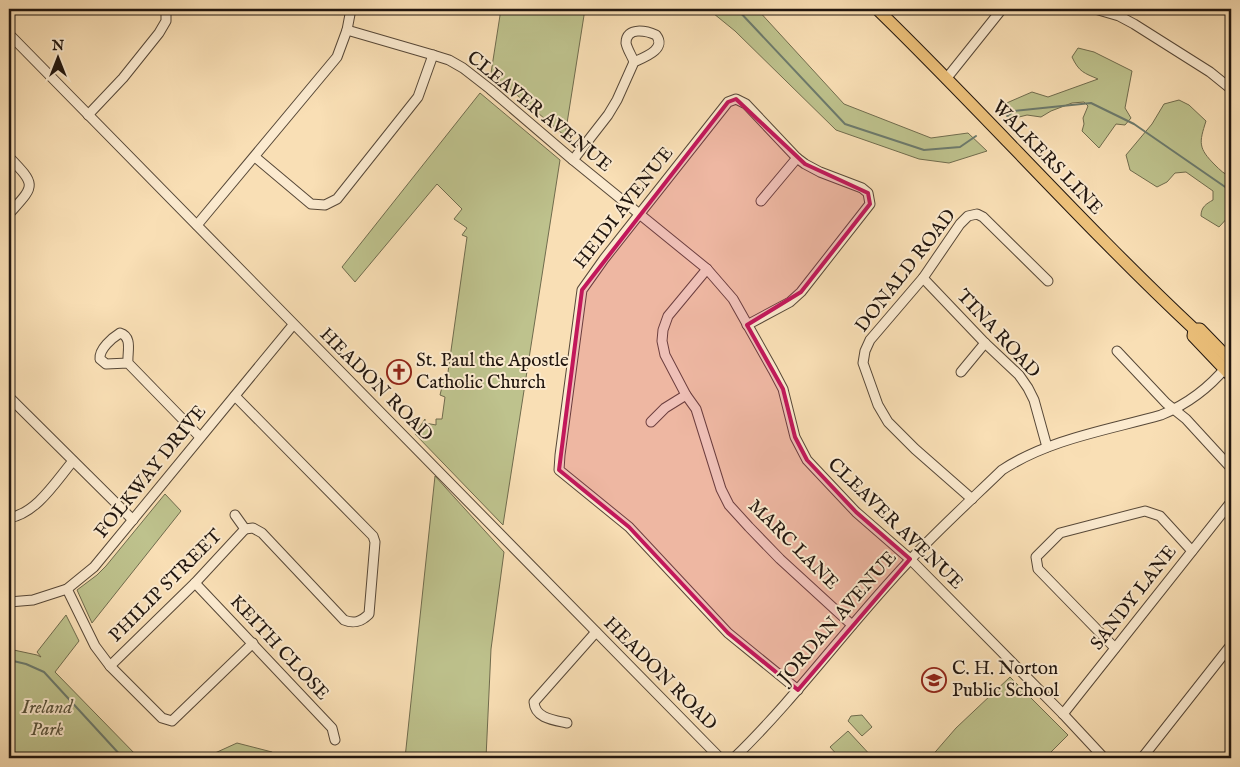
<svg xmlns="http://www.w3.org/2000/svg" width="1240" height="767" viewBox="0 0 1240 767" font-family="'IM FELL English',serif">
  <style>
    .green { fill: #bec28d; stroke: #706c4e }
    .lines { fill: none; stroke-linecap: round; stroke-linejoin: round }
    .stream { stroke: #6c7a6d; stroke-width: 2 }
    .minor-casing { stroke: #574838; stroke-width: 11 }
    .major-casing { stroke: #21160f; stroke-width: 13 }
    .minor { stroke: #fbeacf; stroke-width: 9 }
    .major { stroke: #ecc07a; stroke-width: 11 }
    .marked { fill: #c2185b; fill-opacity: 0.2; stroke: #c2185b; stroke-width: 4; stroke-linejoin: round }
    .labels { text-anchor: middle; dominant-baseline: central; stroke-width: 4; stroke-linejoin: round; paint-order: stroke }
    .street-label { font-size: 19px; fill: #21160f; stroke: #fbeacf }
    .poi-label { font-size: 19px; fill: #21160f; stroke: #fbeacf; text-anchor: start }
    .park-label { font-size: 19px; font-style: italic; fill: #58523b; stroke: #fbeacf }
  </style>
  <rect width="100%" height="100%" fill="#f9dfb5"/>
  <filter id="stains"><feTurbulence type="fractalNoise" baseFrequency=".004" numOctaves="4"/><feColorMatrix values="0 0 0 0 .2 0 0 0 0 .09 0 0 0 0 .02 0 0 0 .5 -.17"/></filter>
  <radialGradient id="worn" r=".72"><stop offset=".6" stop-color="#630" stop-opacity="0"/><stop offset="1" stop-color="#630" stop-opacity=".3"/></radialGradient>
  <!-- green -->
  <g class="green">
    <path d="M501,9H585L565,136L491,73Z"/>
    <path d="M708,9H757L844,104L931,138L968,133L987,151L949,163L919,159L836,130L735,31Z"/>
    <path d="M1078,48L1094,52L1132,71L1125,108L1131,118L1125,125L1116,124L1099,148L1082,131L1084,124L1083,118L1088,106L1084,102L1072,103L1051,111L1041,117L1027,115L1011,119L1002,111V105L1032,92L1048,97L1098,79C1084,73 1079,72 1072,57Z"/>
    <path d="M480,93L560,160L503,525L415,434L425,419V423L436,425V419H442L445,397L440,395L442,387V379H447L467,237L462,235L467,228L454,219L462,209L437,184L355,282L342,267Z"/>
    <path d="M1179,100L1189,105L1206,121C1199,143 1198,148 1215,165C1220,170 1224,174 1231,177V214L1219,227L1201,216C1201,207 1206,204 1213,200V191L1186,172L1175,173L1167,182L1157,187L1130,170L1126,155L1152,124L1164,104Z"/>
    <path d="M435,476L504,552L491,649L486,758H405Z"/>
    <path d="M165,494L181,511L92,623L77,590L97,575L106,566Z"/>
    <path d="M66,615L79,641L55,672L139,758H9V649L37,655L41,657L37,652Z"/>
    <path d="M1010,677L1068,735L1045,758H930L956,728Z"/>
    <path d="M862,715L872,727L862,736L848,721L851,716Z"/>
    <path d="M848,731L873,758H840L830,747Z"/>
    <path d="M237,743L272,752L279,758H204Z"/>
  </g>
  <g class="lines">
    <!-- stream -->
    <g class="stream">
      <path d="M737,9L845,124L924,150L960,147L976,136"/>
      <path d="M1007,116L1014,111L1091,103L1134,124L1231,191"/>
      <path d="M9,660L26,664L44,672L123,758"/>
    </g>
    <defs>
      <g id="minor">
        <path d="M1095,9L1119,16L1134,24L1210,72L1231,89"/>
        <path d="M347,30L433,55L449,60L463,68L490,89L573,160L707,269L733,299L773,370L783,389L795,437L807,460L856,512L910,559L1063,714L1104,758"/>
        <path d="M9,34L720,758"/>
        <path d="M946,79L1002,9"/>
        <path d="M88,115L123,78L159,33L166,21V9"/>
        <path d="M9,157C37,186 35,185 9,214"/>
        <path d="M255,157L311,204L325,205L337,199L418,97L433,55"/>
        <path d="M573,160L608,115L617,100L634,62C632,56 627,49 626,43C626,26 647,31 656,35C667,49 645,57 634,62"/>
        <path d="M761,201L797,158"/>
        <path d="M197,225L337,57L347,30L351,9"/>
        <path d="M707,269L668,316L663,330L662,341L665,355L686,395L696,409L721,489L729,505L749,527L780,559L852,625"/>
        <path d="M923,278L985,343L1019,375L1028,388L1034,400L1047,447"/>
        <path d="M747,325L790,302L801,292L870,204L868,193L862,188L820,172L805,164L797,158L746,104L736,99L728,102L604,259L582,290L560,455L559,470L629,527L728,633L798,690"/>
        <path d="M1117,351L1166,403L1186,419L1231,468"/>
        <path d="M128,363C127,352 133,337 120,333C112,338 99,349 100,359L106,364L128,363L200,437"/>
        <path d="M961,372L985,343"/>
        <path d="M235,396L373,536L375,542L369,614C361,622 354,624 344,620L262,533L253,528L245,529"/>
        <path d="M9,397L133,520"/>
        <path d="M651,422L665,408L686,395"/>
        <path d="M972,499L915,449L888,422L878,405L863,363L865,351L870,340L923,278L960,224L968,216L977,214L983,217L1048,281"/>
        <path d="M235,515L245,529"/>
        <path d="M9,518C37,513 56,481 73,461"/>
        <path d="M195,583L332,728L335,740"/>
        <path d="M67,589L95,646L110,666L162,718L172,721L253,643"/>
        <path d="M9,602L33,600L67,589L94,567L293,325"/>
        <path d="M1115,648L1038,569L1036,557L1060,533L1145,511L1160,516L1192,551"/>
        <path d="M110,666L195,583L245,529"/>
        <path d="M1063,714L1231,502"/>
        <path d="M567,723C553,720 535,718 534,702L596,632"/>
        <path d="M734,758C797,697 849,624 910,560C939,529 971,500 1002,470C1049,439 1108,430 1161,415C1188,404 1209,388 1227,366"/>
        <path d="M1142,758L1231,645"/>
      </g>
      <g id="major">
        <path d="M877,9C985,114 1084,226 1194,329H1200L1231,361"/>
        <path d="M1194,329L1193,336L1231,376"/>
      </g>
    </defs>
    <!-- minor casing -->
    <use href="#minor" class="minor-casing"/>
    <!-- major casing -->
    <use href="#major" class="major-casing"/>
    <!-- minor -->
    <use href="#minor" class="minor"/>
    <!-- major -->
    <use href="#major" class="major"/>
  </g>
  <!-- marked area -->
  <path class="marked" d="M736,99L805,164L868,193L870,204L801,292L747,325L783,389L795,437L807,460L856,512L910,559L798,690L728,633L629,527L559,470L582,290L728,102Z"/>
  <!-- icons -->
  <defs>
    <symbol id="church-ring" viewBox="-11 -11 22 22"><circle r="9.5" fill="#fbeacf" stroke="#8f2418" stroke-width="1.5"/><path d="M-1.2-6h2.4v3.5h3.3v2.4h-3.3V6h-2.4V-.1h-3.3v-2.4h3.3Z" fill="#8f2418"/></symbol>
    <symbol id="school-ring" viewBox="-11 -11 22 22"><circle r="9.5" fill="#fbeacf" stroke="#8f2418" stroke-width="1.5"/><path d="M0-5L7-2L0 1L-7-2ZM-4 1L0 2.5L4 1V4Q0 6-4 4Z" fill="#8f2418"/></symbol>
  </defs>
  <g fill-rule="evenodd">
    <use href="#church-ring" x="385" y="358" width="28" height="28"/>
    <use href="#school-ring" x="920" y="666" width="28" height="28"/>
  </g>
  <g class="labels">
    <!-- street labels -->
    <g class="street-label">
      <text transform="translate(539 112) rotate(39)">CLEAVER AVENUE</text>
      <text transform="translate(1047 158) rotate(46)">WALKERS LINE</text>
      <text transform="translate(624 208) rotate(-52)">HEIDI AVENUE</text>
      <text transform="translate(906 271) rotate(-52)">DONALD ROAD</text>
      <text transform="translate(998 334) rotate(47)">TINA ROAD</text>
      <text transform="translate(376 385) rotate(45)">HEADON ROAD</text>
      <text transform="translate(151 472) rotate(-51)">FOLKWAY DRIVE</text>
      <text transform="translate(895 524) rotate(44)">CLEAVER AVENUE</text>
      <text transform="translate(793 545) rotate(45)">MARC LANE</text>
      <text transform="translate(166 586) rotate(-45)">PHILIP STREET</text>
      <text transform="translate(1134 598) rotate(-52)">SANDY LANE</text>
      <text transform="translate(838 618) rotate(-49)">JORDAN AVENUE</text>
      <text transform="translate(279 648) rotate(47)">KEITH CLOSE</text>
      <text transform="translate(660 674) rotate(45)">HEADON ROAD</text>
    </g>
    <!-- poi labels -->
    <g class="poi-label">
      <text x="416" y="361">St. Paul the Apostle<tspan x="416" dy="22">Catholic Church</tspan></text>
      <text x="952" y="669">C. H. Norton<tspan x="952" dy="22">Public School</tspan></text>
    </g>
    <!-- park labels -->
    <g class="park-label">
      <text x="47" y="708">Ireland<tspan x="47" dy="22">Park</tspan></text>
    </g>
  </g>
  <!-- margin -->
  <rect width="1240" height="767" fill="none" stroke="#f9dfb5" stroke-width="30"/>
  <rect x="10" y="10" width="1220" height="747" fill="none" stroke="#21160f" stroke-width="2.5"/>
  <rect x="15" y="15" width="1210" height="737" fill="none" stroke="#21160f"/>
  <!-- north arrow -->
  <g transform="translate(58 58)" stroke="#fbeacf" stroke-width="4" paint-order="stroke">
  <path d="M0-4L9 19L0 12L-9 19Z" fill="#21160f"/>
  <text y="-8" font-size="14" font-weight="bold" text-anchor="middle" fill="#21160f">N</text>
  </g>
  <rect width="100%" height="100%" filter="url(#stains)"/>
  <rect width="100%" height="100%" fill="url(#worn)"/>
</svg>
